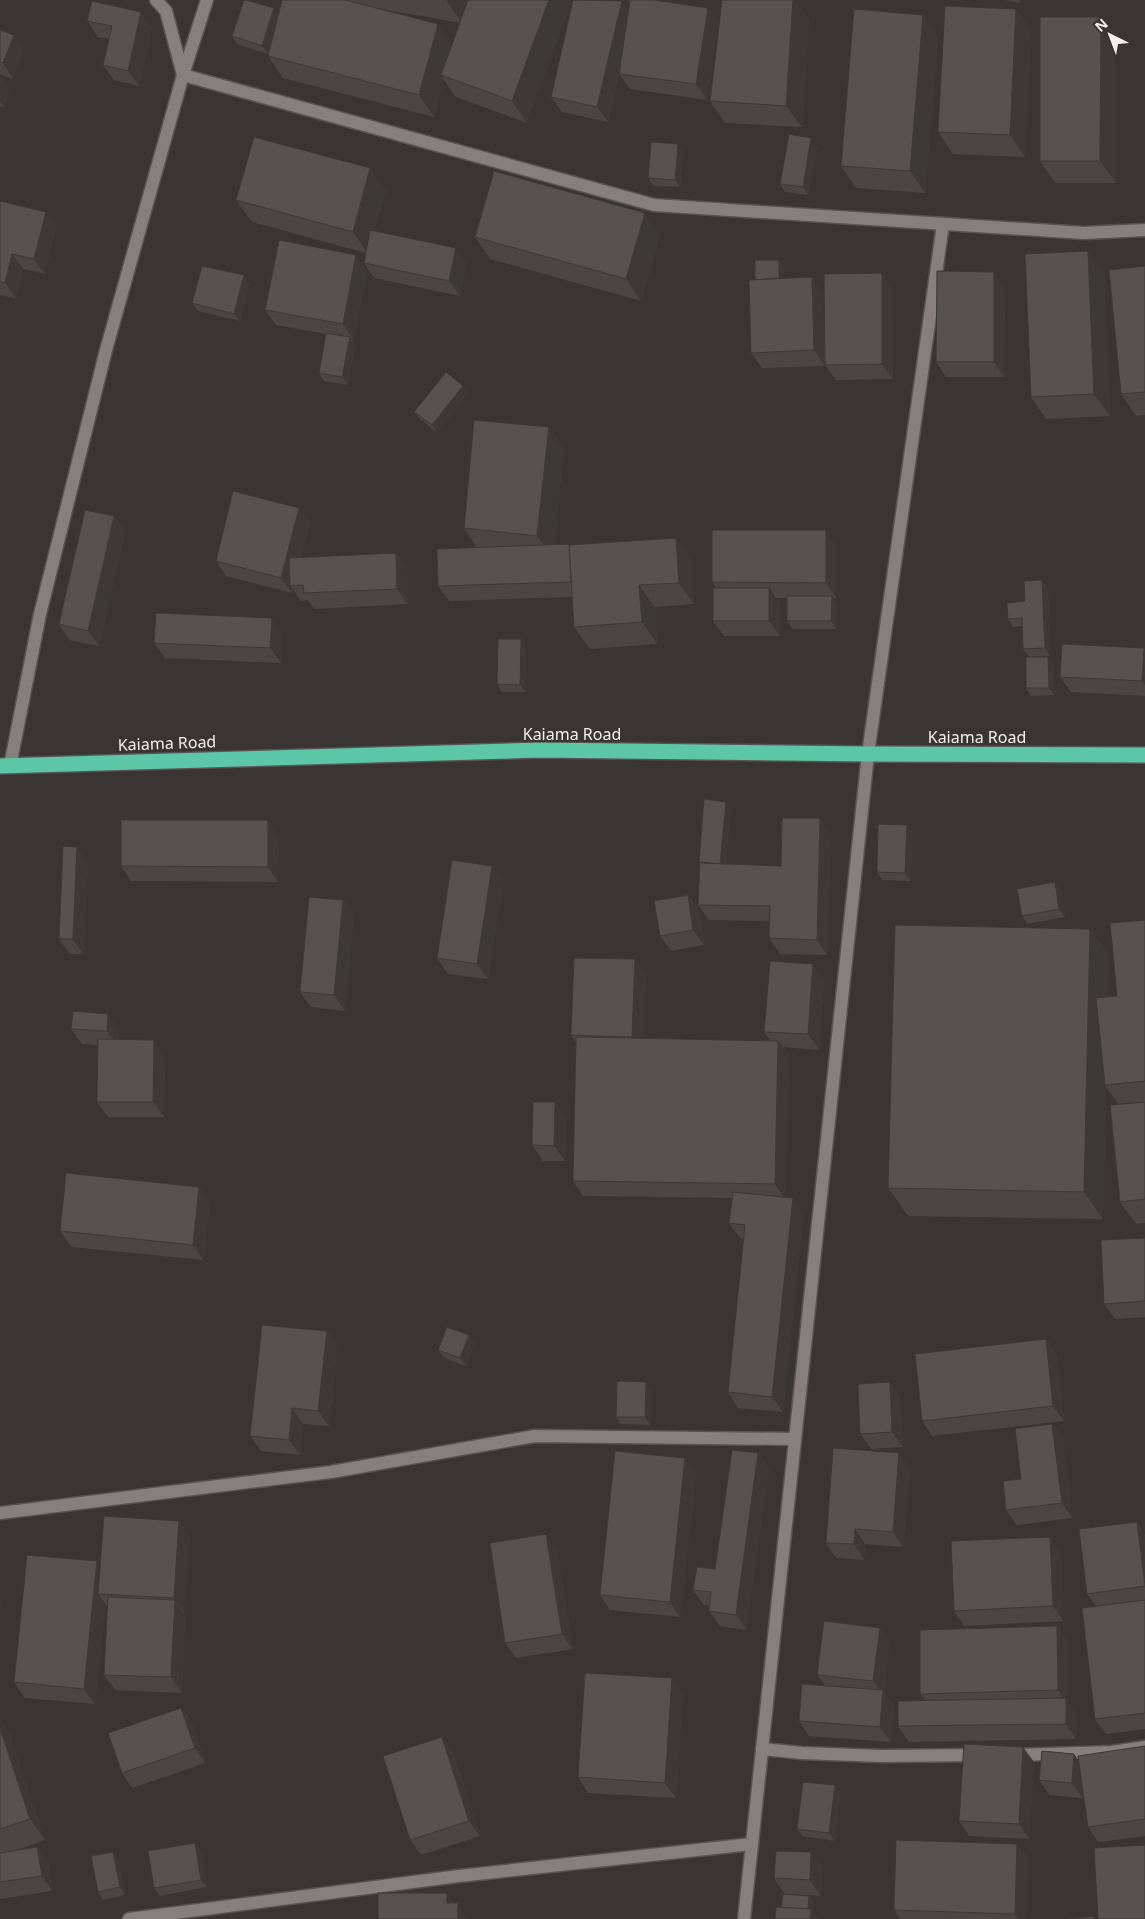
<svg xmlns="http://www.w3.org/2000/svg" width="1145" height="1919" viewBox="0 0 1145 1919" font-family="'Noto Sans',sans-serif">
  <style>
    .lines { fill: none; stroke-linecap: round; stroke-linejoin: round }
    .street-casing { stroke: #585352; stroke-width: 15 }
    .highway-casing { stroke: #585352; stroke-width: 18 }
    .street { stroke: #867f7e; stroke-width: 12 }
    .highway { stroke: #5cc7a8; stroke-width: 15 }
    .wall { fill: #4b4645; fill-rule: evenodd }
    .shaded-wall { fill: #3d3938 }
    .building { fill: #575150; stroke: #3d3938 }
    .labels { text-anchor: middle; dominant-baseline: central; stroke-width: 4.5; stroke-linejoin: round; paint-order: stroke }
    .street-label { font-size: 16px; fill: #f4f0ef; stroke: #3a3433 }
  </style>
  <rect width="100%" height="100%" fill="#3a3433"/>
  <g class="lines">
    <defs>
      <g id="street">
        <path d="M156,0L166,11L183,75L654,205L1084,233L1145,230"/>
        <path d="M10,766L40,614L106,350L183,75L207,0"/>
        <path d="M0,1513L331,1472L535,1436L795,1439"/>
        <path d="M762,1749L802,1753L881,1756L980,1755"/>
        <path d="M1013,1755L1112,1752L1145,1747"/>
        <path d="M129,1919L459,1876L752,1844"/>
        <path d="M744,1919L868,754L943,224"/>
      </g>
      <path id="highway" d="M0,766L540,750L868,754L1145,755"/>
    </defs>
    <!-- street casing -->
    <use href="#street" class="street-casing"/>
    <!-- highway casing -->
    <use href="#highway" class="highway-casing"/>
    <!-- street -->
    <use href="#street" class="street"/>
    <!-- highway -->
    <use href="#highway" class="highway"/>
  </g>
  <!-- wall -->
  <g class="wall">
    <path d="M282,0H467L465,9L527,123L456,97L444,80L434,117L283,78L268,56L270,44L268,54L237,44L232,36L278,15ZM375,8L460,23L452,44Z"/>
    <path d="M1005,0H1020V3Z"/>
    <path d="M708,8L718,23L707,100L630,89L619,74L620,70L608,122L562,112L551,97L629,11Z"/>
    <path d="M1016,9L1031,30L1025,157L953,154L938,132Z"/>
    <path d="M923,15L938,37L925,193L856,188L841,166Z"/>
    <path d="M1101,17L1116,38V183H1055L1040,161Z"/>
    <path d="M809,19L802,127L725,123L710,101Z"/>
    <path d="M87,21L152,27L139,86L114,80L103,65L109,39L98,37Z"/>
    <path d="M0,30L24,50L13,79L0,74Z"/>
    <path d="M0,76L10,90L4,107L0,106Z"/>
    <path d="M817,146L808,195L785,192L780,184Z"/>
    <path d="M683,152L680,187L654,186L648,178Z"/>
    <path d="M386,190L374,231L467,263L460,296L374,278L364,263L366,253L252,222L236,200Z"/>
    <path d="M0,201L46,212L56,227L45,274L23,269L16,299L0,295Z"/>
    <path d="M660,235L641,301L490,259L475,237Z"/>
    <path d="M779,260L784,268V278L822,292L825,366L762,368L751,353L755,280Z"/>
    <path d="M1145,266V415L1136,416L1121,394Z"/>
    <path d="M367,270L353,339L351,338L355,345L348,385L324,381L319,373L326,334L276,325L265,310Z"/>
    <path d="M882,273L892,289L893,379L836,380L825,365Z"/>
    <path d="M1104,273L1110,416L1046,419L1031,397Z"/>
    <path d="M249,283L240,321L198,311L192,303Z"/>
    <path d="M1005,287L1004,377H946L936,362Z"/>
    <path d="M463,386L468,393L437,433L420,419L414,412Z"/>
    <path d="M564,449L554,545H570L676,538L691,559L694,604L655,607L657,644L590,649L574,627L572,597L449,601L438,586L477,548L464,528Z"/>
    <path d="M299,508L310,523L301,557L407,568L408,604L314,609L308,600L301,601L293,589L292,593L226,576L216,561Z"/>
    <path d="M114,516L125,532L99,646L69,640L59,624Z"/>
    <path d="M836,546V598H833L837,604L836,629H793L787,621V598H776L780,603V636H724L713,621L716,588L712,582Z"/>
    <path d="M1048,588L1050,656L1029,657L1023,649L1022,626L1013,627L1008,619L1025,601Z"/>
    <path d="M282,633L281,663L165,658L154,643Z"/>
    <path d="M521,639L526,647V692H502L497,684Z"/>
    <path d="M1144,648L1145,650V696L1071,692L1060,677Z"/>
    <path d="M1048,657L1054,665V695L1031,696L1026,688Z"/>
    <path d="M731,809L726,864L781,866L831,834L827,955L780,954L769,938L770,921L709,920L698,905L700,863L699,862Z"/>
    <path d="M907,825L912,832L911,881L882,880L877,872Z"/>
    <path d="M279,836L278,882L131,881L121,866Z"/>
    <path d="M88,862L83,954H70L59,939Z"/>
    <path d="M492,866L503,881L488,979L448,974L437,958Z"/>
    <path d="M1061,890L1065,917L1027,924L1022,916Z"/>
    <path d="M688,895L699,910L704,945L671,951L660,936Z"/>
    <path d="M343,900L354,915L345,1011L311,1007L300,992Z"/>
    <path d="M1145,919V1223L1136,1224L1120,1202L1119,1105L1106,1087L1103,1219L908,1216L888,1188L1090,929L1109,956L1108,997L1117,996Z"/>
    <path d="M646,975L643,1038L771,1041L764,1032L824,979L819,1050L783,1047L789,1056L785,1198L803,1214L783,1412L738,1408L728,1392L744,1239L740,1238L729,1223L732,1198L583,1196L573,1181L576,1043L571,1035Z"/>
    <path d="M71,1029H119L118,1040H154L165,1055L164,1117H108L97,1102L98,1045L82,1044Z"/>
    <path d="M566,1117L565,1161H543L532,1145Z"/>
    <path d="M210,1202L203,1260L71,1247L60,1231Z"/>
    <path d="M1145,1238V1317L1115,1319L1104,1304Z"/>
    <path d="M327,1331L337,1347L329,1426L303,1424L300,1455L261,1451L250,1436Z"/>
    <path d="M469,1335L474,1343L466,1366L444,1358L438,1350Z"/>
    <path d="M1046,1339L1057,1354L1064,1421L932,1436L922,1421Z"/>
    <path d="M646,1382L651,1390L650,1425L621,1424L616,1417Z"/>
    <path d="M890,1382L900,1398L903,1447L871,1449L860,1434Z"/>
    <path d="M1052,1424L1063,1439L1072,1518L1017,1525L1006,1510L1021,1479Z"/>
    <path d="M769,1468L746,1630L720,1626L709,1611L710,1606L704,1605L693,1590L715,1569Z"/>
    <path d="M910,1469L903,1547L865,1544L864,1560L836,1558L826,1543Z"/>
    <path d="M696,1473L680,1617L610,1610L600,1595Z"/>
    <path d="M1145,1534V1729L1106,1734L1095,1719L1096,1606L1087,1594Z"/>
    <path d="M190,1536L184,1613L185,1615L182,1693L115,1690L104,1675L107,1607L105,1603L95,1704L25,1698L14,1682L100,1566Z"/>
    <path d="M557,1549L573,1649L516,1658L505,1643Z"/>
    <path d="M1061,1552L1063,1621L964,1626L954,1611Z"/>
    <path d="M880,1628L890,1643L884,1692L894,1706L891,1742L809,1736L799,1721L825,1685L817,1675Z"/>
    <path d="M1068,1641V1702L1077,1714L1076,1739L909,1742L898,1726L925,1700L920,1694Z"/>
    <path d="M672,1678L683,1694L676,1798L588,1793L578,1777Z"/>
    <path d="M181,1708L192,1723L205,1763L132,1788L122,1773Z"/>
    <path d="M0,1720L10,1735L45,1840L17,1850L37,1847L48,1862L52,1891L0,1899Z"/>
    <path d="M1145,1746V1836L1098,1842L1088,1827L1083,1793V1798L1050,1795L1039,1780L1079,1760Z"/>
    <path d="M453,1752L480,1836L421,1855L410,1840Z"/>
    <path d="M1034,1762L1029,1839L969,1836L959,1821Z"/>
    <path d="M840,1793L835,1841L802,1836L797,1829Z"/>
    <path d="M195,1843L201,1851L207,1887L160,1896L154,1888Z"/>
    <path d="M1017,1844L1028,1859L1026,1919H900L894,1910Z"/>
    <path d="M811,1852L822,1868L821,1896L785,1894L774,1878Z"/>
    <path d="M118,1859L125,1895L103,1900L98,1892Z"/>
  </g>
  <!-- shaded-wall -->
  <g class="shaded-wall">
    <path d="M447,0H467L462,23L447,2Z"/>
    <path d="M549,0H573L527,123L512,101Z"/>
    <path d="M793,0H795L809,19L802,127L786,106Z"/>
    <path d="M622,1L632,16L608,122L597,107Z"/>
    <path d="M274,8L279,16L268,54L262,46Z"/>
    <path d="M708,8L718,23L707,100L696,84Z"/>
    <path d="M1016,9L1031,30L1025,157L1010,135Z"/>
    <path d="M141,12L152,27L139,86L128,71Z"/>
    <path d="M923,15L938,37L925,193L910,171Z"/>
    <path d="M1101,17L1116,38V183L1100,161Z"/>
    <path d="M438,24L453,46L441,75L444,80L434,117L419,95Z"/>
    <path d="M14,35L24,50L13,79L3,63Z"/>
    <path d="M0,76L10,90L4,107L0,101Z"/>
    <path d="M811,138L817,146L808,195L803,187Z"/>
    <path d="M678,144L683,152L680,187L675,180Z"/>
    <path d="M370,168L386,190L368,254L353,232Z"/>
    <path d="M46,212L56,227L45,274L34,259Z"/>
    <path d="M645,213L660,235L641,301L626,279Z"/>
    <path d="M456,248L467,263L460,296L449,281Z"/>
    <path d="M1088,251L1104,273L1110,416L1094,394Z"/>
    <path d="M12,254L23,269L16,299L5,283Z"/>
    <path d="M356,255L367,270L353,339L343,324Z"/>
    <path d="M779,260L784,268L785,288L779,281Z"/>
    <path d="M994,272L1005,287L1004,377L994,362Z"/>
    <path d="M882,273L892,289L893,379L882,364Z"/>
    <path d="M244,275L249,283L240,321L234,314Z"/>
    <path d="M812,277L822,292L825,366L814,350Z"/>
    <path d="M350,337L355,345L348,385L342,377Z"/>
    <path d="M463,386L468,393L437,433L432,425Z"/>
    <path d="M549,427L564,449L553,557L537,536Z"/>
    <path d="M299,508L310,523L294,585L290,586L293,589L292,593L281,578Z"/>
    <path d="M114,516L125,532L99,646L88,631Z"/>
    <path d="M826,530L836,546V598L826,583Z"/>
    <path d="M676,538L691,559L694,604L679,583Z"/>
    <path d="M396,553L407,568L408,604L397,589Z"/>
    <path d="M1042,580L1048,588L1050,656L1045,648Z"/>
    <path d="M639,585L655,607L657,644L642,622Z"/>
    <path d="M769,588L780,603V636L769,621Z"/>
    <path d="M832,596L837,604L836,629L831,621Z"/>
    <path d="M272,618L282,633L281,663L270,648Z"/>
    <path d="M521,639L526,647V692L520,685Z"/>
    <path d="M1144,648L1145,650V685L1142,681Z"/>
    <path d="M1048,657L1054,665V695L1049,688Z"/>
    <path d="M726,802L731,809L726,872L720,864Z"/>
    <path d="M820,818L831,834L827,955L817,940Z"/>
    <path d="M268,820L279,836L278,882L268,867Z"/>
    <path d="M907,825L912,832L911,881L905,873Z"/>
    <path d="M77,847L88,862L83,954L73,939Z"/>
    <path d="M492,866L503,881L488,979L477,964Z"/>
    <path d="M1055,882L1061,890L1065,917L1059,909Z"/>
    <path d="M688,895L699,910L704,945L693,930Z"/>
    <path d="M343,900L354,915L345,1011L334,995Z"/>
    <path d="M1090,929L1109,956L1106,1085H1105L1106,1087L1103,1219L1084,1192Z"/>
    <path d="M635,959L646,975L643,1052L632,1037Z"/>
    <path d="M813,964L824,979L819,1050L808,1034Z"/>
    <path d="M108,1014L119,1029L118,1046L107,1031Z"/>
    <path d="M154,1040L165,1055L164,1117L153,1102Z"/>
    <path d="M778,1041L789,1056L785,1199L775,1184Z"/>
    <path d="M555,1102L566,1117L565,1161L554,1146Z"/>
    <path d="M199,1187L210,1202L203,1260L193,1245Z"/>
    <path d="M793,1198L803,1214L783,1412L772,1397Z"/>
    <path d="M327,1331L337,1347L329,1426L318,1411Z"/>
    <path d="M469,1335L474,1343L466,1366L460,1358Z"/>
    <path d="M1046,1339L1057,1354L1064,1421L1053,1406Z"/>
    <path d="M646,1382L651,1390L650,1425L645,1417Z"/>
    <path d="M890,1382L900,1398L903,1447L892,1432Z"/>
    <path d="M292,1408L303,1424L300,1455L289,1440Z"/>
    <path d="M1052,1424L1063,1439L1072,1518L1062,1503Z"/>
    <path d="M758,1453L769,1468L746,1630L736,1615Z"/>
    <path d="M899,1453L910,1469L903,1547L893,1532Z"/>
    <path d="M685,1458L696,1473L680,1617L670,1602Z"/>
    <path d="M179,1521L190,1536L185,1613L174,1598Z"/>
    <path d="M1137,1522L1145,1534V1584Z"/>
    <path d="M855,1529L865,1544L864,1560L854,1544Z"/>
    <path d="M546,1534L557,1549L573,1649L562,1634Z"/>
    <path d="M1050,1537L1061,1552L1063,1621L1053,1606Z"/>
    <path d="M97,1561L108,1577L98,1594L105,1603L95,1704L84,1689Z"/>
    <path d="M0,1597L3,1601L0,1615Z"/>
    <path d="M175,1600L185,1615L182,1693L171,1677Z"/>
    <path d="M1057,1626L1068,1641V1702L1077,1714L1076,1739L1066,1724V1702L1058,1690Z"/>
    <path d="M880,1628L890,1643L884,1692L894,1706L891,1742L880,1727L883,1695L873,1681Z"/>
    <path d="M672,1678L683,1694L676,1798L665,1783Z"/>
    <path d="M181,1708L192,1723L205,1763L195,1748Z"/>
    <path d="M0,1720L10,1735L45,1840L30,1819L0,1728Z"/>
    <path d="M442,1737L453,1752L480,1836L469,1821Z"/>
    <path d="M1023,1747L1034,1762L1029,1839L1019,1824Z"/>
    <path d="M1074,1754L1085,1769L1083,1798L1072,1783Z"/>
    <path d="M835,1785L840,1793L835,1841L829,1833Z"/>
    <path d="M195,1843L201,1851L207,1887L201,1880Z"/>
    <path d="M1017,1844L1028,1859L1026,1919H1018L1015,1914Z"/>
    <path d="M37,1847L48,1862L52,1891L42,1876Z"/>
    <path d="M113,1852L118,1859L125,1895L120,1887Z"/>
    <path d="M811,1852L822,1868L821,1896L810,1880Z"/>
    <path d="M447,1893L458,1908L447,1903Z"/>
    <path d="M809,1896L814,1904V1913L818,1919H810L808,1909Z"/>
    <path d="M458,1903L469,1918V1919H458Z"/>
  </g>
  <!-- building -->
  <g class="building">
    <path d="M244,0H246L274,8L262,46L232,36Z"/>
    <path d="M282,0H345L438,24L419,95L268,56Z"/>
    <path d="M468,0H549L512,101L441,75Z"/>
    <path d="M573,0L622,1L597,107L551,97Z"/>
    <path d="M630,0H654L708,8L696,84L619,74Z"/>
    <path d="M722,0H793L786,106L710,101Z"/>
    <path d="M92,1L141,12L128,71L103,65L112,26L87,21Z"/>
    <path d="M945,6L1016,9L1010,135L938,132Z"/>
    <path d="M854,9L923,15L910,171L841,166Z"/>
    <path d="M1040,17H1101L1100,161H1040Z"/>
    <path d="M0,30L14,35L3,63L0,62Z"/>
    <path d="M789,134L811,138L803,187L780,184Z"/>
    <path d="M254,137L370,168L353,232L236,200Z"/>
    <path d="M651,142L678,144L675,180L648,178Z"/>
    <path d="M494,171L645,213L626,279L475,237Z"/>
    <path d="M0,201L46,212L34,259L12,254L5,283L0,282Z"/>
    <path d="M370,230L456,248L449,281L364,263Z"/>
    <path d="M279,240L356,255L343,324L265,310Z"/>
    <path d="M1088,251L1094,394L1031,397L1025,254Z"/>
    <path d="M755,260H779V278L755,280Z"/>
    <path d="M202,266L244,275L234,314L192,303Z"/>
    <path d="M1145,266V392L1121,394L1109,270Z"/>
    <path d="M937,271L994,272V362H936Z"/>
    <path d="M882,273V364L825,365L824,274Z"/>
    <path d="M812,277L814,350L751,353L749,280Z"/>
    <path d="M326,333L350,337L342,377L319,373Z"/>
    <path d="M446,372L463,386L432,425L414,412Z"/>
    <path d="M474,420L549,427L537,536L464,528Z"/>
    <path d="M233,491L299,508L281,578L216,561Z"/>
    <path d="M85,510L114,516L88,631L59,624Z"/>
    <path d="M712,530H826V583L712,582Z"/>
    <path d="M676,538L679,583L639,585L642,622L574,627L569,545Z"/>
    <path d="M570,544L569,545L571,582L438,586L437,549Z"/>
    <path d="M396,553L397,589L304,593L303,585L290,586L289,558Z"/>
    <path d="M1042,580L1045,648L1023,649L1022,618L1008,619L1007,603L1025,601L1024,581Z"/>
    <rect x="713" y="588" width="56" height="33"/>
    <path d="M787,596H832L831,621H787Z"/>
    <path d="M156,613L272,618L270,648L154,643Z"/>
    <path d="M498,639H521L520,685L497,684Z"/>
    <path d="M1062,644L1144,648L1142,681L1060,677Z"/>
    <path d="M1026,657H1048L1049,688H1026Z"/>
    <path d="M704,799L726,802L720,864L699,862Z"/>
    <path d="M782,818H820L817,940L769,938L770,906L698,905L700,863L781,866Z"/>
    <path d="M121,820H268V867L121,866Z"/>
    <path d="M878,824L907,825L905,873L877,872Z"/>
    <path d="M63,846L77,847L73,939H59Z"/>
    <path d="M452,860L492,866L477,964L437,958Z"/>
    <path d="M1055,882L1059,909L1022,916L1017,889Z"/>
    <path d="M688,895L693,930L660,936L654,901Z"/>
    <path d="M309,897L343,900L334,995L300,992Z"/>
    <path d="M1145,920V1081L1105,1085L1096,998L1117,996L1110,923Z"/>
    <path d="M895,925L1090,929L1084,1192L888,1188Z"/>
    <path d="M574,958L635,959L632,1037L571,1035Z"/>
    <path d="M770,961L813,964L808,1034L764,1032Z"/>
    <path d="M73,1011L108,1014L107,1031L71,1029Z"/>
    <path d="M576,1037L778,1041L775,1184L573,1181Z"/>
    <path d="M98,1039L154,1040L153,1102H97Z"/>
    <path d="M533,1102H555L554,1146L532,1145Z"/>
    <path d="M1145,1102V1199L1120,1202L1110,1105Z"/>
    <path d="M66,1173L199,1187L193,1245L60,1231Z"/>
    <path d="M733,1192L793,1198L772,1397L728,1392L745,1225L729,1223Z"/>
    <path d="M1145,1238V1301L1104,1304L1101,1240Z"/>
    <path d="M262,1325L327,1331L318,1411L292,1408L289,1440L250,1436Z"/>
    <path d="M447,1327L469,1335L460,1358L438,1350Z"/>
    <path d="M1046,1339L1053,1406L922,1421L915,1354Z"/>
    <path d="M617,1381L646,1382L645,1417H616Z"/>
    <path d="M890,1382L892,1432L860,1434L858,1384Z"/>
    <path d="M1052,1424L1062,1503L1006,1510L1003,1481L1021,1479L1015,1429Z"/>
    <path d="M833,1448L899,1453L893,1532L855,1529L854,1544L826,1543Z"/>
    <path d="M732,1450L758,1453L736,1615L709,1611L711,1592L693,1590L697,1567L715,1569Z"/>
    <path d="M615,1451L685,1458L670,1602L600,1595Z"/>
    <path d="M104,1516L179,1521L174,1598L98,1594Z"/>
    <path d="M1137,1522L1145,1586L1087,1594L1079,1529Z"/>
    <path d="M546,1534L562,1634L505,1643L490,1543Z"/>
    <path d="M1050,1537L1053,1606L954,1611L951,1541Z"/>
    <path d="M27,1555L97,1561L84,1689L14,1682Z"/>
    <path d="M108,1597L175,1600L171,1677L104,1675Z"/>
    <path d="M1145,1600V1713L1095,1719L1082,1608Z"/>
    <path d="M824,1621L880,1628L873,1681L817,1675Z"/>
    <path d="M1057,1626L1058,1690L920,1694V1630Z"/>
    <path d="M585,1673L672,1678L665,1783L578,1777Z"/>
    <path d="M802,1684L883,1690L880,1727L799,1721Z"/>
    <path d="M1066,1698V1724L898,1726V1701Z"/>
    <path d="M181,1708L195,1748L122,1773L108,1733Z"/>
    <path d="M0,1728L30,1819L0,1829Z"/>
    <path d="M442,1737L469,1821L410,1840L383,1756Z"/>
    <path d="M964,1744L1023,1747L1019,1824L959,1821Z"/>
    <path d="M1145,1746V1819L1088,1827L1078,1756Z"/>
    <path d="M1042,1751L1074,1754L1072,1783L1039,1780Z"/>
    <path d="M803,1782L835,1785L829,1833L797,1829Z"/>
    <path d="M896,1840L1017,1844L1015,1914L894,1910Z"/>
    <path d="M195,1843L201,1880L154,1888L148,1851Z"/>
    <path d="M1145,1845V1919H1098L1094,1848Z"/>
    <path d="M37,1847L42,1876L0,1882V1853Z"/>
    <path d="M776,1851L811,1852L810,1880L774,1878Z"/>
    <path d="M113,1852L120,1887L98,1892L91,1856Z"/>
    <path d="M378,1893H447V1903H458V1919H378Z"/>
    <path d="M783,1894L809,1896L808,1909L781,1908Z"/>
    <path d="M776,1907L811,1909L810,1919H775Z"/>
    <path d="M1094,1916V1919H1069Z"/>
  </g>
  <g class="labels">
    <!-- street labels -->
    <g class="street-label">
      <text x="572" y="734">Kaiama Road</text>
      <text x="977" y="737">Kaiama Road</text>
      <text transform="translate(167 743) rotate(-2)">Kaiama Road</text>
    </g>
  </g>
  <!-- north arrow -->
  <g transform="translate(1110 35) rotate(318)" stroke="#3a3433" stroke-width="4" paint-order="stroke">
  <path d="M0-4L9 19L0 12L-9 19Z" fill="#f4f0ef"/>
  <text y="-8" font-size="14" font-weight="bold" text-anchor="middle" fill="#f4f0ef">N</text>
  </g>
</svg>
